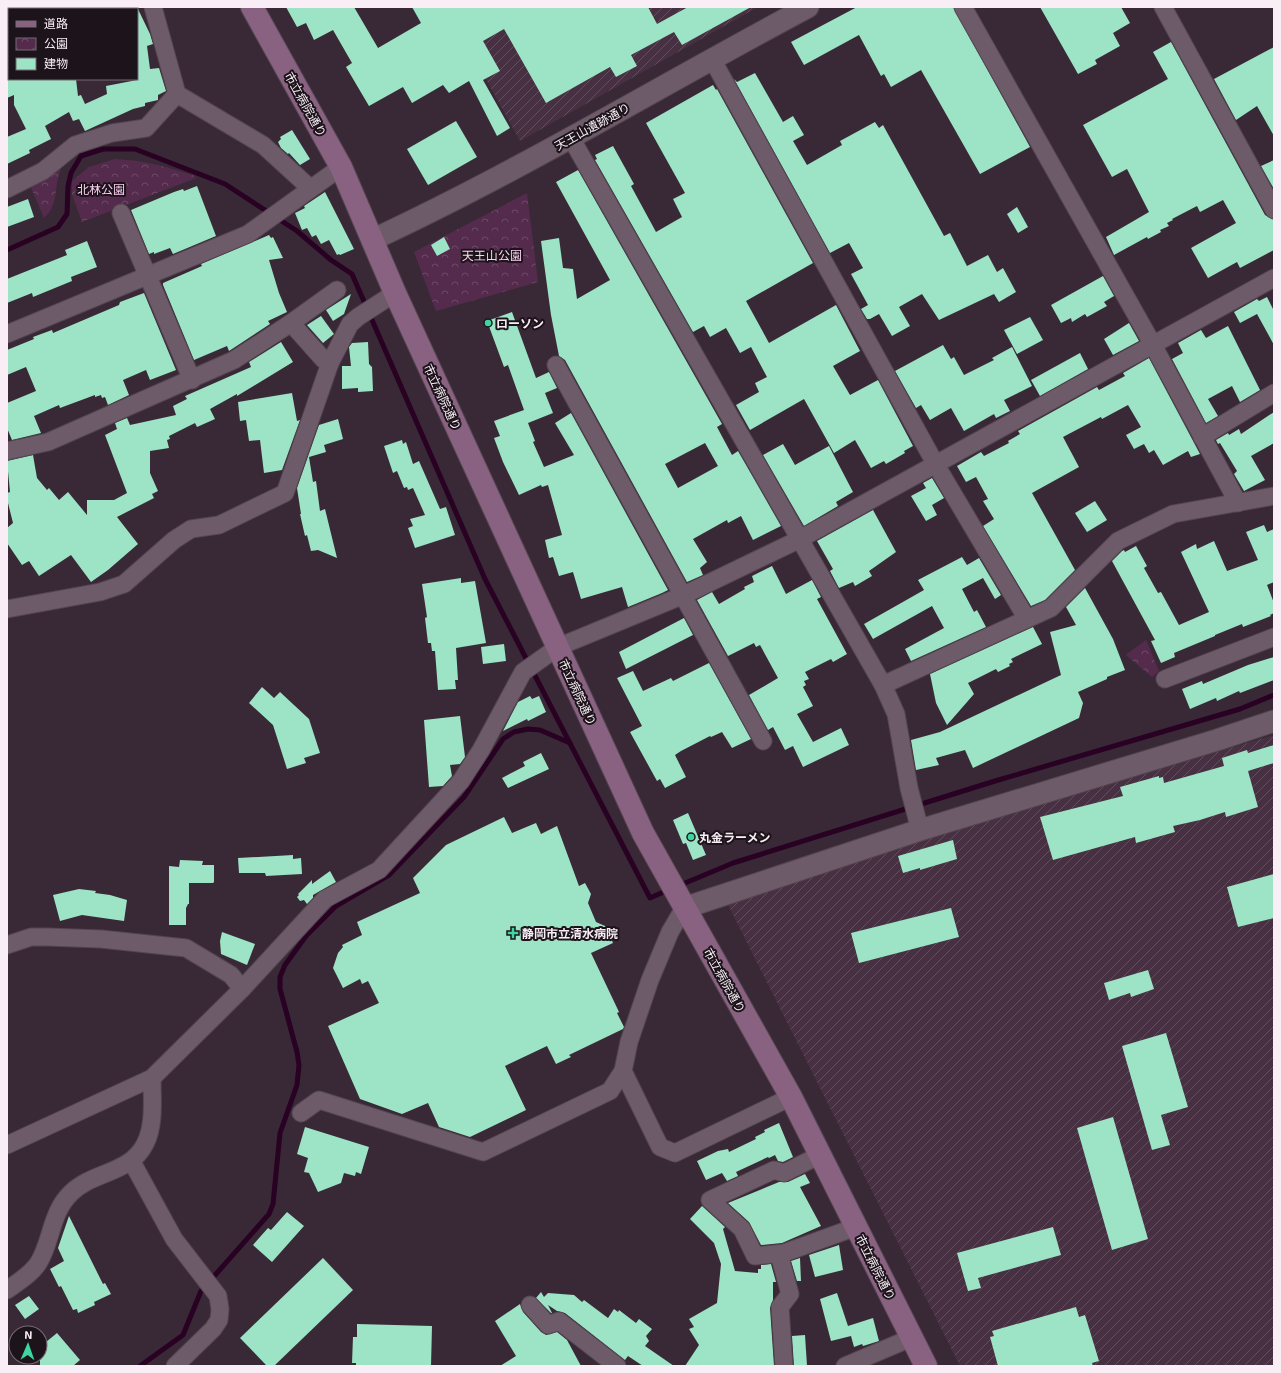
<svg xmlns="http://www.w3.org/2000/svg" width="1281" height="1373" viewBox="0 0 1281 1373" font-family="'Exo 2','Noto Sans JP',sans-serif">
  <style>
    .industrial { fill: url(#industrial-furrows) }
    .park { fill: url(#park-crowns) }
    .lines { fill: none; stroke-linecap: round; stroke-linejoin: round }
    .stream { stroke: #280123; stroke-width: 5 }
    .building { fill: #9de3c5; fill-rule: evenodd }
    .minor-casing { stroke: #544651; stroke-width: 19 }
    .tertiary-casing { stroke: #544651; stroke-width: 23 }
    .secondary-casing { stroke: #544651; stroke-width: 24 }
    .minor { stroke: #6e5b6a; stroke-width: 17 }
    .tertiary { stroke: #6e5b6a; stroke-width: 21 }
    .secondary { stroke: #896281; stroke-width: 22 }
    .poi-dot { fill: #3fd4a2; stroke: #1c141a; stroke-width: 1.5 }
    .labels { text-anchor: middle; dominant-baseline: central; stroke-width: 4; stroke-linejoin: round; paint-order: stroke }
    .street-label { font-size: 12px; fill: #f9eef6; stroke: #1c141a }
    .park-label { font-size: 12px; fill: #fccff2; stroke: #1c141a }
    .poi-label { font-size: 12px; font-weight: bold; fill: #f9eef6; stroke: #1c141a; text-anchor: start }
  </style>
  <defs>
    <pattern id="industrial-furrows" width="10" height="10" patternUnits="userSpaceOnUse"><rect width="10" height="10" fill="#473042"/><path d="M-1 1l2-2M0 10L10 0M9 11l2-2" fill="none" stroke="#624e5e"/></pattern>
    <pattern id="park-crowns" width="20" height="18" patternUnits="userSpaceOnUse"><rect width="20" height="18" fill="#542b4c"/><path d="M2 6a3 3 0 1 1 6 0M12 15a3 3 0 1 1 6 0" fill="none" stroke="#6d4a66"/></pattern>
  </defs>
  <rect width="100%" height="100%" fill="#392936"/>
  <!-- industrial -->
  <g class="industrial">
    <path d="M446,7H758L520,141Z"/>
    <path d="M1274,735V1366H960L725,899Z"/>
  </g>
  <!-- park -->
  <g class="park">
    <path d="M115,159C142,160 169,167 195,176L196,178L82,222L72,194V181L89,167Z"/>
    <path d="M59,167L61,169C53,186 60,204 44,218L30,185L52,175Z"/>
    <path d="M527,193L538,282L436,311L414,252Z"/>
    <path d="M1146,640L1159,671L1152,677L1126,655Z"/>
  </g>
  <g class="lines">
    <!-- stream -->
    <g class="stream">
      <path d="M7,250L58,227L67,214L68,186L71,173L81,156L103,149H135L225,184L297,231L331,260L352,274L485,579L650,898L668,890"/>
      <path d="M678,886L733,863L995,781L1240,709L1274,695"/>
      <path d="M140,1366L183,1335L201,1291L269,1214L273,1204L280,1133L297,1085L299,1065L297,1052L280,989V977L285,965L306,936L336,906L389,875L464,797L503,739L514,732L528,729L540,730L570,743"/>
    </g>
  </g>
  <!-- building -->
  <g class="building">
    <path d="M137,7L150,34L153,44L147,46L150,69L159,68L166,91L158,95V100L145,103V106L133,109L85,131L79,119L73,121L69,112L45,126L51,139L29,150L30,153L7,164V137L26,129L14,105V95L7,98V79H76L78,96L81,95L85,104L107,94L106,86L137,80Z"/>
    <path d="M286,7H354L378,48L421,23L412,7H648L657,24L688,7H751L682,45L674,32L631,55L637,66L616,77L610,67L546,103L504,29L483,41L500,71L483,80L510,128L497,136L469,81L449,93L443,85L412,103L403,87L369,106L346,67L352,63L333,30L314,40L306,23L297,27Z"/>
    <path d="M857,7H953L1030,147L980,174L921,70L891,87L884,74L881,76L859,35L804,65L791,42Z"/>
    <path d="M1040,7H1121L1130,23L1113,33L1120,46L1095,60L1097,64L1078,74Z"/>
    <path d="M1171,42L1265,215L1274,220V250L1240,268L1237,262L1208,278L1191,248L1236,223L1223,200L1200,212L1197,206L1172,219L1173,220L1167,223L1169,226L1160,230L1161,232L1148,239L1147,237L1114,255L1106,237L1149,212L1127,169L1112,177L1083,125L1168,79L1153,52Z"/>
    <path d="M1274,47V136L1257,106L1236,120L1214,79Z"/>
    <path d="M755,73L783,122L793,116L804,135L793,141L807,165L842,145L840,141L875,122L879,128L883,125L944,236L950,233L967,266L988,255L997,272L1003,268L1016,292L999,302L994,294L939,320L922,294L899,307L910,326L892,336L879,314L870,319H867L861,309L868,305L851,274L863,268L849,243L830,253L734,79L737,82Z"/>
    <path d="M713,85L716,90L717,89L813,263L746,301L769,343L836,305L860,351L833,366L850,395L878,380L913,446L904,451L905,453L886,464L884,461L871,468L855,440L834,453L804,399L750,430L736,405L759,392L755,383L767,377L751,347L740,353L726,328L710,337L704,326L693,332L595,160L597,159L595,155L613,146L634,184L631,186L656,232L682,217L673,199L685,193L646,123Z"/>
    <path d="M456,121L477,157L428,185L407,149Z"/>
    <path d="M292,130L310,159L300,165L289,153L288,154L281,148L278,142L281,139L280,137Z"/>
    <path d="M1274,160V189L1261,166Z"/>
    <path d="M578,170L722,424L717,427L732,455L738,451L781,526L753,540L741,516L728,523L727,520L693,539L707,562L700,568L703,575L687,582L565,360L559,356L551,315L541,241L559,238L563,268L573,269L577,299L610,280L556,182ZM705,443L718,466L678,488L665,464Z"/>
    <path d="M197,186L216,236L173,254L170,248L154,254V252L149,254L131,210L174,192L183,189L184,191Z"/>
    <path d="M325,192L354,249L340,255L339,254L337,255L329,240L321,244L316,235L312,237L307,228L302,230L295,213L305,208L304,206Z"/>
    <path d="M28,199L34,217L7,227V207Z"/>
    <path d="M1017,207L1028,227L1018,233L1007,214Z"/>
    <path d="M269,235L271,238L273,237L283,258L269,260L279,293L287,312L268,321L270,324L229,351L227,346L194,360L163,285V283L202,266L201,264Z"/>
    <path d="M444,237L450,249L437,256L431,245Z"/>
    <path d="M87,241L97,267L71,277L72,281L33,297L32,293L7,303V279L67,255L65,250Z"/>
    <path d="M1103,276L1114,296L1104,302L1107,306L1087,317L1085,314L1072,322L1071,318L1061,323L1051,305Z"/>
    <path d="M144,293L176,370L150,380L146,370L123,380L129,395L108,405L105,397L102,398L101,395L95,397V395L60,408L59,405L34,416L41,433L12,440L7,428V403L36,391L26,367L7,375V350L34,339L33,337L52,330L53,333L119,305L120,302Z"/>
    <path d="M351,294L344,314L333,321L326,310Z"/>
    <path d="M1267,297L1274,311V345L1257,314L1240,323L1234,312L1257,299L1259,301Z"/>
    <path d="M512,312L536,378L549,372L557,388L545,393L553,413L528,423L535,441L533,442L544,467L574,455L555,423L571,413L668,590L662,593L628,607L622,587L581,599L573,572L559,576L553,557L549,558L545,540L562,535L548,485L542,487L541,485L519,495L503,462L494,438L500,436L494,421L524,410L508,365L504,367L487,321Z"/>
    <path d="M321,316L334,334L323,343L307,325Z"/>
    <path d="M1030,317L1043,340L1017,354L1004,330Z"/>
    <path d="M1129,323L1139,341L1113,355L1104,339Z"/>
    <path d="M1228,326L1260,390L1240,402L1232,386L1208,399L1218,416L1206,423L1172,359L1183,353L1178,343L1201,330L1206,338Z"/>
    <path d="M281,342L293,362L237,396V394L210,409L215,419L197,427L195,423L169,436L170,439L167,440L169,448L150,451V473L158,491L152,494L154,498L117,517L138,544L108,570L91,582L71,555L39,576L29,561L22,565L7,543V528L13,523L7,499V493L10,492L7,461L33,455L37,478L47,490L49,488L59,500L68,492L87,515V500H114L127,493L105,435L117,429L115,423L127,418L130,425L176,415L173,406L187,399L185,396L251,367L249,362Z"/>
    <path d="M368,342L369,364L372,367L373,391L358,392V388L342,389V366H351L349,347L352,343Z"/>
    <path d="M943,345L951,359L954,357L964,375L994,360L992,358L1012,347L1032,386L1004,400L1010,411L996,418L994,414L964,431L951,408L930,420L921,405L916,408L895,371Z"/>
    <path d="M1080,353L1088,369L1040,396L1031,380Z"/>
    <path d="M1149,358L1200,454L1191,457L1188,451L1163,465L1154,450L1149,453L1144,444L1134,449L1126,435L1141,427L1128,405L1102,419L1101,417L1063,437L1079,467L1032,493L1075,570L1045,600L1031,606L983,526L994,519L983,501L988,499L976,477L966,482L957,466L981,452L984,456L1009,443L1008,441L1020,434L1018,431L1097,387L1099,390L1125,376L1123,373Z"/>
    <path d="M292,393L297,421L300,420L282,470L264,473L260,440L249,441L246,420L240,421L238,402Z"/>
    <path d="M1274,412V443L1251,456L1265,480L1244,491L1234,474L1237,471L1220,443L1218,444L1216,440L1228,433L1229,435L1239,429L1241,434Z"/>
    <path d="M338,419L343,439L324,445L326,452L309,457L313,482L316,481L320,511L325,509L337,558L318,550L311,551L307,535L305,536L300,514H301L297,488L319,425Z"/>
    <path d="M402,440L403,444L406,442L413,464L419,461L440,509L446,507L455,535L415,548L408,528L413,526L410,519L425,515L413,488L408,490L407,487L404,488L397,471L393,473L384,446Z"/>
    <path d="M783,444L795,465L829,446L853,492L836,502L838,506L804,526L763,455Z"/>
    <path d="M932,478L944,498L932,505L937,515L926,521L911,496L926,488L923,483Z"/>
    <path d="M1095,501L1107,520L1087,532L1075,513Z"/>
    <path d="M873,510L896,552L869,571L872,576L855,586L853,582L839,588L830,571L833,569L817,541Z"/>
    <path d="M1264,525L1267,532L1274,529V582L1267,585L1274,603V613L1270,615L1271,616L1243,627L1242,624L1215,635V636L1174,653L1175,657L1161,663L1151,641L1155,640L1112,561L1122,551L1124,550L1125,552L1136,546L1147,566L1144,568L1158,593L1161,592L1179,625L1209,612L1181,552L1196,544L1197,549L1214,541L1227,571L1258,560L1246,532Z"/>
    <path d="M962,557L967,565L979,558L1001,595L995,599L983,578L962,589L974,612L977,610L986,627L911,661L905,649L944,628L932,606L873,639L864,624L924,590L918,580Z"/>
    <path d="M772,566L786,594L812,580L821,597L817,599L847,654L833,662L831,659L805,672L809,679L804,681L806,685L803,687L813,706L797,714L813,742L841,728L849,745L803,767L793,746L785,750L773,727L768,730L749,695L778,678L760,645L756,647L754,643L728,656L697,600L712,592L719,604L745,589L744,587L754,582L752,576Z"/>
    <path d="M461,578V583L475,581L486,643L456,648L458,680H455L456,689L438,690L435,651H432L431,643H428L425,618L427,617L422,584Z"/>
    <path d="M1085,588L1113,639L1125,670L1107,677V679L1078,692L1083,703L1079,718L973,768L965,750L936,758L939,765L916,770L911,740L940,732L1061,675L1050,632L1076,625L1066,607Z"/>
    <path d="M684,618L693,635L626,669L619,652Z"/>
    <path d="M1033,627L1042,644L1011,659L1013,662L1009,664L1010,666L998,672L996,669L968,683L974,694L947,725L936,703L930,674Z"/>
    <path d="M504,644L506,661L483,664L481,647Z"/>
    <path d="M1274,657V680L1240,693L1239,691L1217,701L1216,698L1190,709L1182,689L1202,681L1203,684L1248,665Z"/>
    <path d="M709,663L751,739L732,748L722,732L711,737L710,736L681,751L675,755L686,777L665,788L660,779L657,781L630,732L642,726L617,678L633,671L643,691L671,678L673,681Z"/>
    <path d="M262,687L274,698L280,692L309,719L320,753L304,758L306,763L287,769L273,725L249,703Z"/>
    <path d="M530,696L532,699L539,696L546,712L528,721L527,719L503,731L518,702Z"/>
    <path d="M460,716L465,757L460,764L450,765L452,776L443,786L429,787L424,720Z"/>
    <path d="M1274,745V763L1248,771L1258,807L1226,817L1225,812L1200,820L1173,826L1175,832L1136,843L1135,837L1053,860L1040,817L1123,796L1120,787L1159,776V778L1163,777L1164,783L1224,766L1222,758L1247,750L1248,753Z"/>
    <path d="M541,753L549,769L508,788L502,778L525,766L523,762Z"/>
    <path d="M688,813L706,855L693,860L686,843L683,844L673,820Z"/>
    <path d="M504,817L512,833L536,823L541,834L557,826L579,886L585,883L591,894L588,903L596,922L605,926L613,943L591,953L619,1012L617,1013L624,1027L623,1029L569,1055L571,1057L556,1064L547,1046L505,1066L526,1110L470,1137L439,1127L428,1103L402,1114L360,1099L328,1026L379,1003L368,981L362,984L360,979L343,988L333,968L338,953L343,947L342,945L362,935L357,922L420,893L413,878L446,845Z"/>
    <path d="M953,840L957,859L920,870V868L903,873L898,856Z"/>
    <path d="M293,855V859L301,858L302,874L266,876L265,873H239L238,858Z"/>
    <path d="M180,860L203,861L202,865H214V882L213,883H189V904H188L186,908V925H169V866L179,867Z"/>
    <path d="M330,871L336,882L313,895V898L307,904L304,900L300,901L297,897L299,895L298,894L312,880V884Z"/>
    <path d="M1274,874V918L1238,927L1227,887Z"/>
    <path d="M79,889L96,891L95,893L110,895L127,900L124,921L82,915L60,921L53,895Z"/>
    <path d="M951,908L959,937L859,963L851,933Z"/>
    <path d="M222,932L255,944L247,965L221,954L220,941Z"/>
    <path d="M1148,970L1154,989L1131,997L1130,993L1109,1000L1104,983Z"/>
    <path d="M1166,1033L1188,1107L1161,1115L1170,1145L1152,1150L1122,1046Z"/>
    <path d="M1113,1117L1148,1239L1112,1250L1077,1128Z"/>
    <path d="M779,1123L793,1157L783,1162L778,1161L775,1155L769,1158L768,1157L736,1172L738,1176L727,1181L722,1173L706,1180L697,1161L718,1151L728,1149L729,1152L756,1139L755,1137L765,1132L764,1130Z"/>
    <path d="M305,1127L369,1147L361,1174L356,1172L355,1176L344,1173L341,1183L318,1192L309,1173L304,1172L308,1158L297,1154Z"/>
    <path d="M805,1174L810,1183L800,1187L821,1226L782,1243L761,1245L749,1222L728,1203L779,1182H788Z"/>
    <path d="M702,1206L725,1227L723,1229L735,1271L758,1273V1269H761V1265L771,1264L776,1282H773V1300L770,1308L774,1366H685L699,1345L689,1329L694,1327L689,1319L717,1303L721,1264L714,1243L690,1219Z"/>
    <path d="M287,1212L304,1226L272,1262L253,1245L268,1228L271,1230Z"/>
    <path d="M69,1216L103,1284L105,1283L111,1294L94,1302L95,1305L78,1313L77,1309L73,1310L61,1286L59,1287L50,1269L64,1261L58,1248Z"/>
    <path d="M1053,1227L1061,1255L978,1278L981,1288L968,1291L957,1253Z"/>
    <path d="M839,1245L843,1270L815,1277L809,1255Z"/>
    <path d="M323,1258L353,1290L274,1366H267L240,1338Z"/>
    <path d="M800,1258L801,1281H797L791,1261Z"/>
    <path d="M541,1292L544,1297L548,1293L574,1295L582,1302L584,1300L608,1318L614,1309L618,1312L619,1310L636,1323L639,1319L652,1329L646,1336L649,1341L645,1346L674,1366H643L628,1356L625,1360L565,1313L557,1311L548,1305L552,1313H551L536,1298Z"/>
    <path d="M837,1293L848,1326L873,1318L879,1341L863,1346L862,1344L854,1347L851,1336L831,1341L820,1299Z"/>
    <path d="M29,1296L39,1309L25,1319L15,1305Z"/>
    <path d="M520,1304L523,1312L541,1332L546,1335L557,1332L567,1340L581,1366H500L516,1356L495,1321Z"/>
    <path d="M1076,1307L1079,1317L1085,1315L1099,1361L1092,1363L1093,1366H998L990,1337L994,1336L992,1331Z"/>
    <path d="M357,1324L432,1326L431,1366H356V1363H352L353,1337H357Z"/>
    <path d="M57,1333L80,1360L73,1366H40V1347Z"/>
    <path d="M805,1335L807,1366H794L792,1336Z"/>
  </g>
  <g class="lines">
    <defs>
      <g id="minor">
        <path d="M153,7L177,94L263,145L310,188"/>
        <path d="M963,7L1153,345L1238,503"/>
        <path d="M1163,7L1274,210"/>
        <path d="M712,59L936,465L1027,619L1051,608L1118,541L1173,514L1274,496"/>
        <path d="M571,138L883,685L896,714L909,788L920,830"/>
        <path d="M7,189L43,171L75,145L112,133L146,128L177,94"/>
        <path d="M121,213L192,380"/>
        <path d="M291,323L323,359L330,363"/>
        <path d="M7,334L248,234L341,167"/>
        <path d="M556,365L763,741"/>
        <path d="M1202,437L1274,393"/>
        <path d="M7,451L48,442L234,360L291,323L337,290"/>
        <path d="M7,609L100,592L124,584L174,540L191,529L219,525L285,493L330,363L350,324L358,317L395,293"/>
        <path d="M1165,679L1274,637"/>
        <path d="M883,685L1027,619"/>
        <path d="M7,945L31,937H48L101,939L186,948L231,975L242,989"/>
        <path d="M623,1071L660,1147L675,1153L791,1097"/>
        <path d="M301,1113L319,1100L483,1152L610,1091L623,1071L629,1042L650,980L670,932L684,908"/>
        <path d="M7,1145L152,1078L242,989L325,899L379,870L461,781L481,750L523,672L558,647L684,595L798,540L1274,278"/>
        <path d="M820,1155L784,1173L774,1170L710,1200L742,1229L755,1256L784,1253L856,1227"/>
        <path d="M132,1162L174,1239L218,1296L220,1309L219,1320L213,1329L175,1366"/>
        <path d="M779,1254L790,1294L780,1307L784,1366"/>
        <path d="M7,1290C18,1282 32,1274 39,1262C52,1240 51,1212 71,1193C93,1171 130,1174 145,1144C155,1125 152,1099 152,1078"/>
        <path d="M530,1305L548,1325L559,1321L617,1366"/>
        <path d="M845,1366L911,1338"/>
      </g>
      <g id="tertiary">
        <path d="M374,239C522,170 663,84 808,7"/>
        <path d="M684,908L920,830L1217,740L1274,721"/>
      </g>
      <path id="secondary" d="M252,7L341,167L395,293L643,833L791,1097L926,1366"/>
    </defs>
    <!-- minor casing -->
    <use href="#minor" class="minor-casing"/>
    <!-- tertiary casing -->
    <use href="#tertiary" class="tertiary-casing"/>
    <!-- secondary casing -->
    <use href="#secondary" class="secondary-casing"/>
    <!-- minor -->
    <use href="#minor" class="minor"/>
    <!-- tertiary -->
    <use href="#tertiary" class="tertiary"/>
    <!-- secondary -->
    <use href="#secondary" class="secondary"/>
  </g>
  <!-- markers -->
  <g class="poi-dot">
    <circle cx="488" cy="323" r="4"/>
    <circle cx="691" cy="837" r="4"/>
    <path d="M511 927h4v4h4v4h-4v4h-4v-4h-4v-4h4z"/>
  </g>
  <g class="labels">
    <!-- street labels -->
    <g class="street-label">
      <text transform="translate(306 104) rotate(61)">市立病院通り</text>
      <text transform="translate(592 126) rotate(-29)">天王山遺跡通り</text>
      <text transform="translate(443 397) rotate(65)">市立病院通り</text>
      <text transform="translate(578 692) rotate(65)">市立病院通り</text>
      <text transform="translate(725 980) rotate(61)">市立病院通り</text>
      <text transform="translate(876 1267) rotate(63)">市立病院通り</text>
    </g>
    <!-- park labels -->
    <g class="park-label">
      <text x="101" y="189">北林公園</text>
      <text x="492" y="255">天王山公園</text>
    </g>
    <!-- poi labels -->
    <g class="poi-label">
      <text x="496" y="323">ローソン</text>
      <text x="699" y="837">丸金ラーメン</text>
      <text x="522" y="933">静岡市立清水病院</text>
    </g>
  </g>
  <!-- border -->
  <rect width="1281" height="1373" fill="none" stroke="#f9eef6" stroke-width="16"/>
  <!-- legend -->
  <rect x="8" y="8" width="130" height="72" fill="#1c141a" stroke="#746b72"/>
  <rect x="16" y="21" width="20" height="6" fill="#896281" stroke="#746b72"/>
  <text x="44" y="28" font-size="12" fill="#f9eef6">道路</text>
  <rect x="16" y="38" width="20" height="12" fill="url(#park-crowns)" stroke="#746b72"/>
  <text x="44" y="48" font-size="12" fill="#f9eef6">公園</text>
  <rect x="16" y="58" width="20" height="12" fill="#9de3c5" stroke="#746b72"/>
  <text x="44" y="68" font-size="12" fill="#f9eef6">建物</text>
  <!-- north arrow -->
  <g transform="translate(28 1345) rotate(2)"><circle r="19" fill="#1c141a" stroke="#746b72"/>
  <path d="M0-3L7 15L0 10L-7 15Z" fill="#3fd4a2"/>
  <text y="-6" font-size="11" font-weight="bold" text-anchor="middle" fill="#f9eef6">N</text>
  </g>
</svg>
